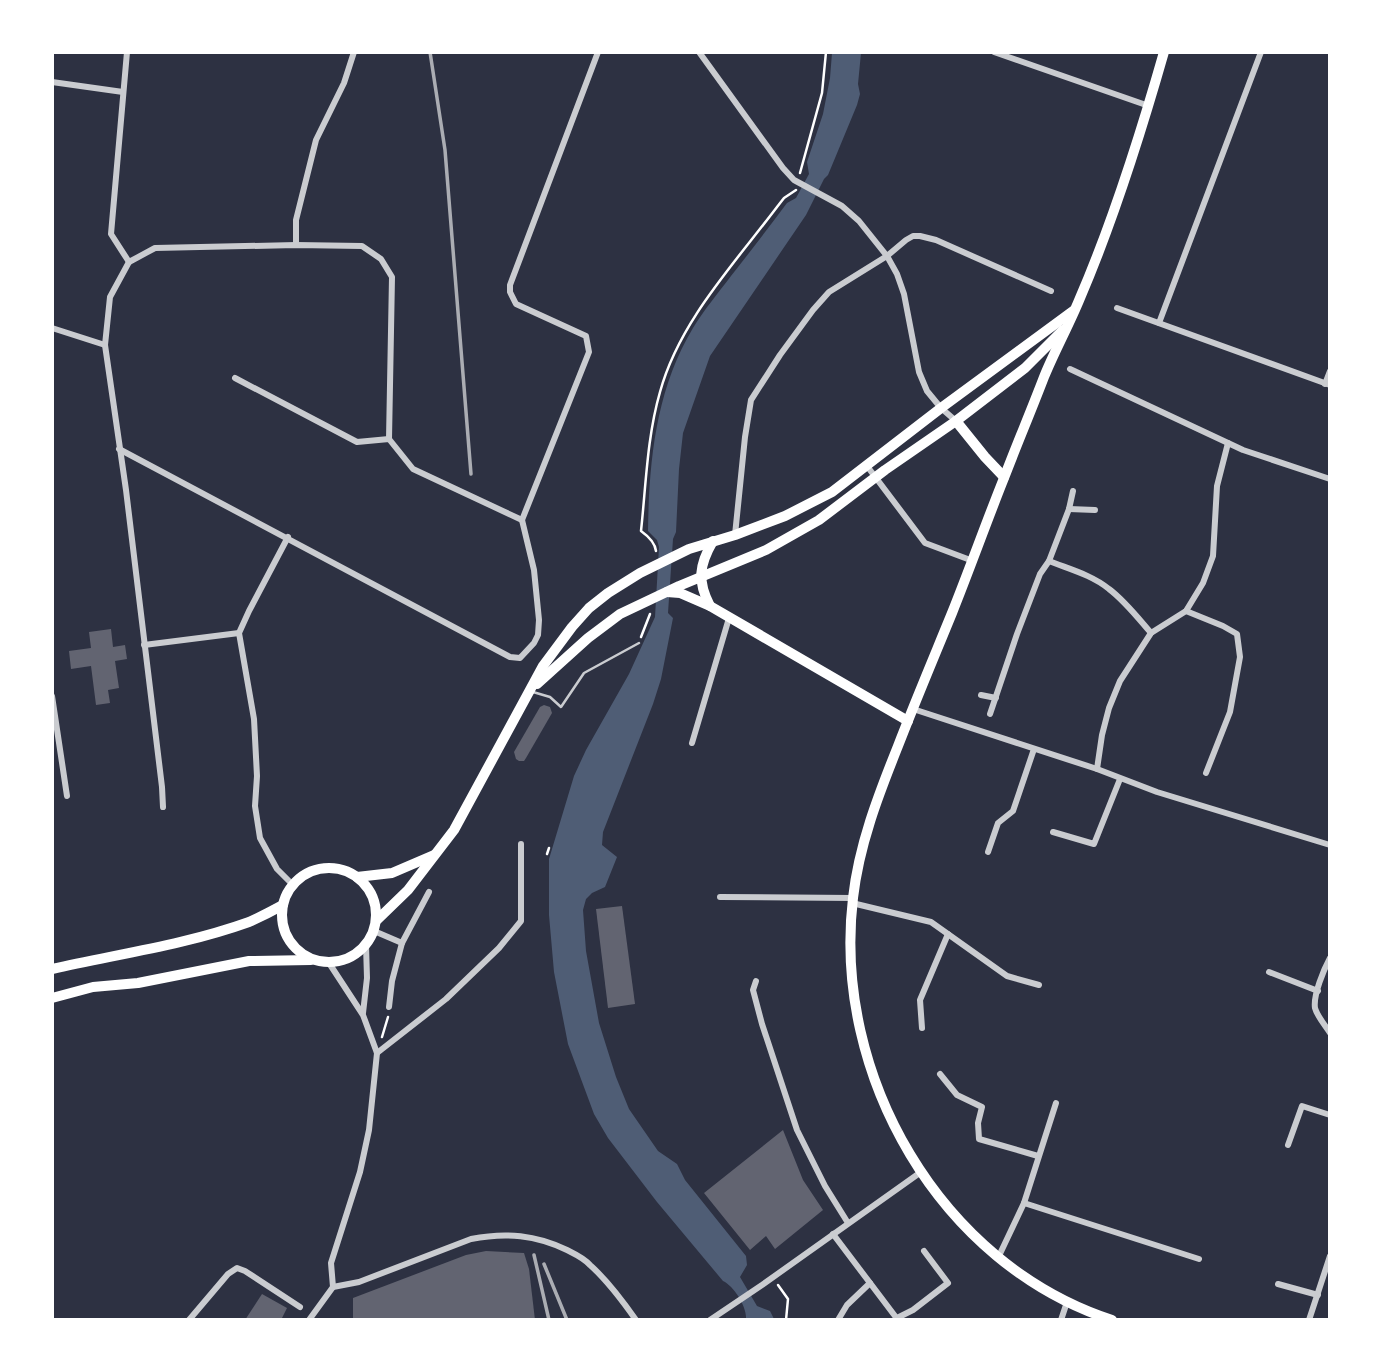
<svg xmlns="http://www.w3.org/2000/svg" width="1382" height="1372" viewBox="0 0 1382 1372" font-family="'Playfair Display',serif">
  <style>
    .water { fill: #4f5d75 }
    .building { fill: #626471 }
    .lines { fill: none; stroke-linecap: round; stroke-linejoin: round }
    .path { stroke: #fff; stroke-width: 2.5 }
    .service { stroke: #caccd0; stroke-width: 2.5 }
    .minor { stroke: #caccd0; stroke-width: 6 }
    .trunk { stroke: #fff; stroke-width: 10 }
    .rail { stroke: #abadb3; stroke-width: 3.5 }
  </style>
  <rect width="100%" height="100%" fill="#2d3142"/>
  <!-- water -->
  <path class="water" d="M832,53H861L858,84L860,94L857,105L828,175L824,179L806,215L710,356L683,433L679,469L676,532L673,539L668,613L673,618L661,679L653,704L603,832L602,845L617,857L605,887L592,893L586,899L583,910L586,951L599,1023L616,1077L629,1109L658,1151L677,1164L685,1180L746,1256L747,1265L740,1277L757,1306L770,1311L774,1319H746C747,1307 734,1286 723,1281L657,1202L608,1138L594,1114L568,1044L554,972L549,915V859L574,776L586,750L629,674L655,617L659,547L657,540L648,531C649,461 656,389 693,328C704,310 718,293 731,276C750,252 769,227 787,203L796,198L809,174L807,162L823,114L830,78Z"/>
  <!-- building -->
  <g class="building">
    <path d="M111,629L113,647L125,645L127,659L115,661L119,688L108,690L110,703L96,705L91,666L71,669L69,651L91,648L89,632Z"/>
    <path d="M544,705L550,707L552,713L526,758L524,761H519L516,759L514,752L540,707Z"/>
    <path d="M622,906L635,1004L608,1008L596,909Z"/>
    <path d="M783,1130L803,1180L823,1210L775,1249L766,1236L750,1250L704,1193Z"/>
    <path d="M486,1251L524,1253L529,1269L535,1320H353V1298L466,1255Z"/>
    <path d="M262,1294L287,1308L281,1320H245Z"/>
  </g>
  <g class="lines">
    <!-- path -->
    <g class="path">
      <path d="M800,173L822,93L826,52"/>
      <path d="M656,551C655,542 648,536 641,531C646,485 647,437 660,392C679,322 734,264 777,207L784,198L796,190"/>
      <path d="M641,637L650,614"/>
      <path d="M547,854L549,848"/>
      <path d="M382,1037L388,1017"/>
      <path d="M778,1285L788,1299L786,1320"/>
    </g>
    <!-- service -->
    <path class="service" d="M533,692L550,697L561,707L584,673L639,643"/>
    <!-- minor -->
    <g class="minor">
      <path d="M127,52L111,234L129,262"/>
      <path d="M699,52L783,168L794,180L842,206L859,221L887,256L897,274L904,294L919,372L927,391L941,408L956,421"/>
      <path d="M994,52L1149,106"/>
      <path d="M52,82L123,92"/>
      <path d="M296,245V220L316,140L344,83L354,52"/>
      <path d="M129,262L110,297L105,345L126,490L162,787L163,807"/>
      <path d="M129,262L155,248L296,245L362,246L381,259L392,277L389,439"/>
      <path d="M1117,308L1330,385"/>
      <path d="M1159,323L1261,52"/>
      <path d="M52,328L105,345"/>
      <path d="M1070,369L1243,450L1330,479"/>
      <path d="M235,378L357,442L389,439L413,469L522,520"/>
      <path d="M1325,384L1330,371"/>
      <path d="M119,449L510,657L520,658L534,643L538,635L539,620L534,570L522,520"/>
      <path d="M867,466L925,543L973,561"/>
      <path d="M1069,509L1095,510"/>
      <path d="M522,520L589,352L586,336L516,304L510,292V285L598,52"/>
      <path d="M735,535L745,437L751,400L780,355L813,310L829,292L887,256L906,240L913,236H920L936,240L1051,291"/>
      <path d="M288,537L249,611L239,633L254,719L257,776L255,806L260,838L277,869L293,885"/>
      <path d="M1049,561C1069,569 1092,575 1109,589C1125,601 1138,618 1151,633"/>
      <path d="M1186,611L1223,626L1237,634L1240,657L1230,712L1206,773"/>
      <path d="M144,645L239,633"/>
      <path d="M981,695L996,698"/>
      <path d="M52,696L67,796"/>
      <path d="M913,709L1097,769L1157,792L1330,845"/>
      <path d="M990,714L1017,634L1040,574L1049,561L1069,509L1073,491"/>
      <path d="M692,743L729,618"/>
      <path d="M1097,769L1102,735L1109,708L1120,681L1151,633L1186,611L1203,583L1213,556L1217,486L1228,443"/>
      <path d="M1053,832L1094,844L1120,779"/>
      <path d="M988,852L998,823L1013,811L1034,749"/>
      <path d="M720,897L853,898"/>
      <path d="M852,903L931,922L1007,976L1039,985"/>
      <path d="M374,931L402,943"/>
      <path d="M1330,958C1324,969 1313,995 1315,1008C1317,1016 1325,1025 1330,1033"/>
      <path d="M1269,972L1318,991"/>
      <path d="M756,981L753,990L762,1024L797,1130L825,1186L848,1223"/>
      <path d="M389,1007L392,981L402,943L429,892"/>
      <path d="M363,1013L367,978L366,945"/>
      <path d="M922,1028L920,1000L948,934"/>
      <path d="M377,1053L446,999L499,948L521,921V844"/>
      <path d="M940,1074L957,1095L982,1107L978,1123L979,1139L1038,1156"/>
      <path d="M1288,1145L1302,1106L1330,1115"/>
      <path d="M1024,1203L1199,1259"/>
      <path d="M833,1234L898,1320"/>
      <path d="M998,1258L1024,1203L1056,1103"/>
      <path d="M1278,1284L1318,1295"/>
      <path d="M333,1287L359,1282L471,1239C506,1232 536,1235 567,1250C575,1254 584,1258 590,1265C608,1281 622,1300 636,1320"/>
      <path d="M897,1318L913,1310L948,1283L924,1251"/>
      <path d="M189,1320L228,1274L237,1268L245,1271L300,1307"/>
      <path d="M309,1320L333,1287L331,1263L360,1172L369,1130L377,1053L363,1015L329,963"/>
      <path d="M710,1320L762,1285L921,1172"/>
      <path d="M838,1320L847,1305L870,1283"/>
      <path d="M1061,1320L1067,1302"/>
      <path d="M1309,1320L1330,1256"/>
    </g>
    <!-- trunk -->
    <g class="trunk">
      <path d="M956,421L985,457L1004,477"/>
      <path d="M667,592L680,593L710,606L908,721"/>
      <path d="M710,606C697,581 699,565 713,541"/>
      <path d="M537,684L588,638L620,614L679,586L766,550L819,520L885,470L956,421L1025,368L1063,330"/>
      <circle cx="329" cy="915" r="47"/>
      <path d="M357,877L392,873L434,855"/>
      <path d="M377,920L408,890L454,830L543,666L572,627L589,608L608,593L640,573L689,549L735,535L785,516L832,492L941,408L1073,311"/>
      <path d="M52,969C118,954 185,945 249,922C260,917 272,911 283,905"/>
      <path d="M52,998L93,987L138,983L249,961L311,960"/>
      <path d="M1112,1320C940,1264 832,1075 853,898C859,845 878,796 898,746C915,702 934,657 952,613C970,568 986,523 1004,478C1017,444 1031,411 1044,377C1055,350 1069,325 1080,298C1114,219 1140,136 1164,52"/>
    </g>
    <!-- rail -->
    <g class="rail">
      <path d="M430,52L445,150L471,474"/>
      <path d="M534,1255L549,1320"/>
      <path d="M544,1264L567,1320"/>
    </g>
  </g>
  <!-- border -->
  <rect width="1382" height="1372" fill="none" stroke="#ffffff" stroke-width="108"/>
</svg>
